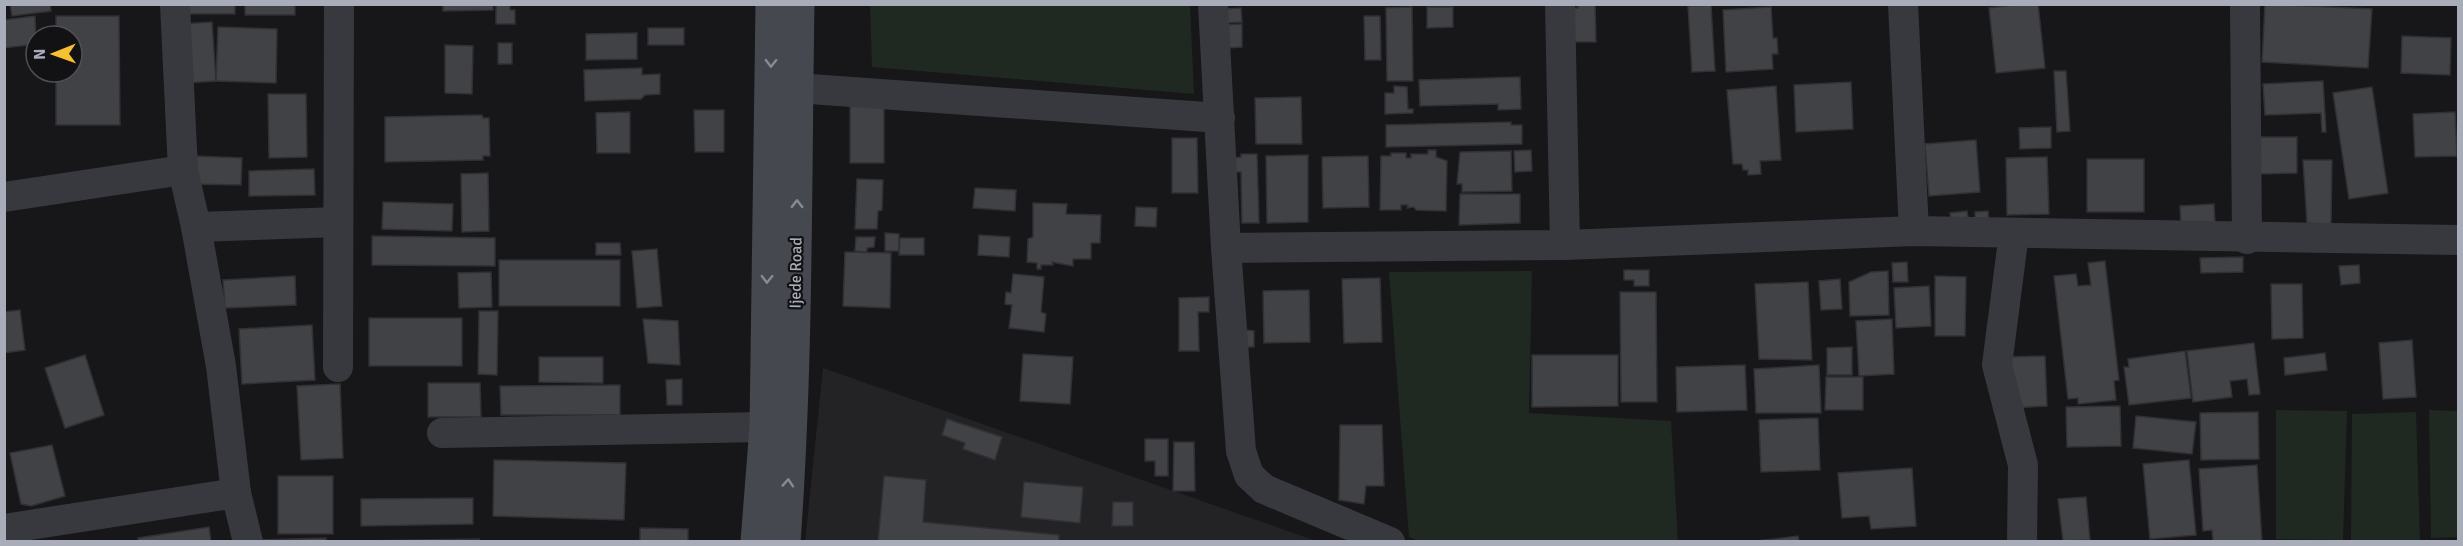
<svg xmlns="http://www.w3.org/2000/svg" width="2463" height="546" viewBox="0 0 2463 546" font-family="Signika,sans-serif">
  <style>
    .built { fill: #232326 }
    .green { fill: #1f2821 }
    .building { fill: #414246; stroke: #313135; stroke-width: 1.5 }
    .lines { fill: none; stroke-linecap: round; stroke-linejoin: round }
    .street { stroke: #38393f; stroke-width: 30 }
    .secondary { stroke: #46484f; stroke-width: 33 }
    .oneway { stroke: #868a95 }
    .labels { text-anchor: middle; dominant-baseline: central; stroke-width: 4.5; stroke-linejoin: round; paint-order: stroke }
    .street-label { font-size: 16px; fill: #a9adba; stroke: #121214 }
  </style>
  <rect width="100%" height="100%" fill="#171719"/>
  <!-- built -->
  <path class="built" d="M823,368L1316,541L805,542Z"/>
  <!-- green -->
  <g class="green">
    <path d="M870,5H1190L1194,94L872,67Z"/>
    <path d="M1532,271L1529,413L1671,421L1678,541L1421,542L1409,537L1389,272Z"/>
    <path d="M2276,410L2347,411L2343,540L2276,539Z"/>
    <path d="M2429,410L2458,411V537L2431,538Z"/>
    <path d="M2416,412L2420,541L2351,540L2352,414Z"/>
  </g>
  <!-- building -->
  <g class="building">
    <path d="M10,4H50L51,11L12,16Z"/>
    <rect x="188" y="4" width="47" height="10"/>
    <rect x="245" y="4" width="50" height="11"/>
    <path d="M443,4H493V10L443,11Z"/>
    <path d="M496,4H510V10H515V24H496Z"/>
    <path d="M1578,4H1595L1596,42H1571L1570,8H1578Z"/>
    <path d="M2022,4H2038L2045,68L1996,73L1989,8Z"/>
    <path d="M2265,4L2372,9L2368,68L2262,62Z"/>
    <path d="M1711,5L1715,71L1692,72L1688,6Z"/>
    <path d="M1412,7L1413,81H1387L1386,8Z"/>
    <path d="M1427,7H1453V27L1427,28Z"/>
    <path d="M1771,7L1773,38H1777L1778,54H1772L1773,69L1726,72L1723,10Z"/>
    <path d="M1241,8L1242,22L1226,23L1225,9Z"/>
    <path d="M35,16L36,44L4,48V20Z"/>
    <path d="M56,16H119L120,125H56V72H72V36H56Z"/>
    <path d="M1364,16H1380L1381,60H1365Z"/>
    <path d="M212,22L216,81L186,83L182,24Z"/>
    <path d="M1242,24V47L1226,48V25Z"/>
    <path d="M218,27L277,29L276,83L216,81Z"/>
    <rect x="648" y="28" width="36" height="17"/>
    <path d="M637,33V59L586,60V34Z"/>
    <path d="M2402,36L2451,38L2450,75L2401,73Z"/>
    <rect x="498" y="43" width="14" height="21"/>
    <path d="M445,45L473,46L472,94L445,93Z"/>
    <path d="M642,68V75L660,74V94L645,95L641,99L585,101L584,70Z"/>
    <path d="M2054,71H2066L2070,131L2057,132Z"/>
    <path d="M1520,77L1521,109L1498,110V104L1420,106L1419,80Z"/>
    <path d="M2323,81L2326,132H2322L2321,113L2265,115L2263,84Z"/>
    <path d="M1851,82L1853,129L1796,132L1794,85Z"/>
    <path d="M1394,86L1407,87L1408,109H1413V113L1385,114V93H1394Z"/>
    <path d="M1776,86L1781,160L1760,161L1761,174L1748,175V170H1743L1742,164H1733L1727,90Z"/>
    <path d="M2372,87L2388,193L2349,199L2333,93Z"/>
    <path d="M268,94H306L307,157L269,158Z"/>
    <path d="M1301,97L1302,144H1256L1255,98Z"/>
    <path d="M850,106L884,107V163H850Z"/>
    <path d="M694,110H724V152H695Z"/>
    <path d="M630,112V153H597L596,113Z"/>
    <path d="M2455,112L2457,156L2415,157L2413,114Z"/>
    <path d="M482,115L483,118H489L490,156H483V160L385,162V117Z"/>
    <path d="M1511,122V125H1522V144L1386,147V125Z"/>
    <path d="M2051,127V148L2020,149L2019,128Z"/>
    <path d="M2258,137H2297V173L2258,174Z"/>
    <path d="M1172,138H1197L1198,193H1172Z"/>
    <path d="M1976,140L1980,192L1929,196L1925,144Z"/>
    <path d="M1428,150H1436V157L1447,161L1446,211L1416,210L1414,207L1407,208L1408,205H1401V210H1380L1381,156H1391V153H1406V158H1411V154H1428Z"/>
    <path d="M1531,150L1532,171L1515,172L1514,151Z"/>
    <path d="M1511,151L1512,191L1462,192V184H1457L1460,152Z"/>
    <path d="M1241,154H1257L1259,223H1242L1241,172H1235V158L1241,157Z"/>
    <path d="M1308,155V222L1267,223L1266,156Z"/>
    <path d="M195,156L242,158L241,185L193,184Z"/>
    <path d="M1368,156L1369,207L1323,208L1322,157Z"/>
    <path d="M2047,157L2049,214L2007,215L2006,158Z"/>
    <rect x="2087" y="159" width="57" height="53"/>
    <path d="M2303,160H2332L2331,225L2307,223Z"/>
    <path d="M314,169L315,195L249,196V171Z"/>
    <path d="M488,173L489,231L462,232L461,174Z"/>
    <path d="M857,179L883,180L882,210L878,211L877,229H855Z"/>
    <path d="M975,188L1016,190L1015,211L973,208Z"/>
    <path d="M1460,194H1520V223L1459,225Z"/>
    <path d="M383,202L453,204L452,231L382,229Z"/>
    <path d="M1033,203L1067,204L1066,214L1101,215L1100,243H1091V259H1073V266L1052,262L1053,265H1041V269H1037V263L1027,262L1028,239L1033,237Z"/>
    <path d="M2214,204L2215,224L2181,226L2180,206Z"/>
    <path d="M1136,207L1157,208L1156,227L1135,226Z"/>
    <path d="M1967,211L1969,226L1952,228L1950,213Z"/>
    <path d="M1988,211L1989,224L1975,225V212Z"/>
    <path d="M885,233L899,234V251H885Z"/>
    <path d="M979,235L1010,237L1009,257L978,255Z"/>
    <path d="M372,236L495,238V266L372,265Z"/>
    <path d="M856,237H875L874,247L867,248V252L855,251Z"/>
    <path d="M900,238H924V255H899Z"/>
    <path d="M596,243H620L621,255H596Z"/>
    <path d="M657,249L662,306L637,308L632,251Z"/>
    <path d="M845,252L891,253L890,308L843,306Z"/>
    <path d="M2243,257V272L2201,273L2200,258Z"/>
    <rect x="499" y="260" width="121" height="46"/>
    <path d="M2105,261L2119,380L2114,381L2116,400L2078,404V398L2068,399L2054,276L2076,274L2078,286L2091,285L2088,263Z"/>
    <path d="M1907,262L1908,282H1893L1892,263Z"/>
    <path d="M2359,265L2360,283L2341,285L2339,266Z"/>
    <path d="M1624,270H1649V286H1634V280H1624Z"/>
    <path d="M1888,271L1889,315L1850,316L1849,282L1871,272Z"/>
    <path d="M491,272L492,307L459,308L458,273Z"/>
    <path d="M1013,274L1044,277L1041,312L1046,314L1044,332L1009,328L1012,305L1005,304L1006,292L1011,293Z"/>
    <path d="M295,276L296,305L225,308L223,280Z"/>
    <path d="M1935,276L1966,277L1965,336H1935Z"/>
    <path d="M1380,278L1382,342L1344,343L1342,279Z"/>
    <path d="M1840,279L1842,309L1821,310L1819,281Z"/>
    <path d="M1808,282L1812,360L1759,359L1755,284Z"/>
    <path d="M2271,284H2302L2303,338L2272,339Z"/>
    <path d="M1929,286L1931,326L1896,328L1894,288Z"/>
    <path d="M1309,290L1310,342L1264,343L1263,291Z"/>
    <path d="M1620,292H1656L1657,402H1621Z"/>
    <path d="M1209,297V312H1198L1199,351H1179V298Z"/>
    <path d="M20,310L25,350L4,353V312Z"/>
    <path d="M479,311H498L497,375L478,374Z"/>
    <rect x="369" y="318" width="93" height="48"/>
    <path d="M643,319L678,321L680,365L648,363Z"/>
    <path d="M1892,319L1894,374L1859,376L1856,321Z"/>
    <path d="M312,325L315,380L242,384L239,329Z"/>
    <path d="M1246,330L1254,331V347H1245Z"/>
    <path d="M2412,340L2416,397L2383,399L2379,343Z"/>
    <path d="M2254,343L2260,394L2249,395L2247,379L2230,381L2232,397L2193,402L2187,351Z"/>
    <path d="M1852,347V375H1827V348Z"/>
    <path d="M2185,351L2191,398L2129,405L2124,367H2129L2128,359Z"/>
    <path d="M2325,353L2327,370L2285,375L2284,358Z"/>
    <path d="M1023,354L1073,357L1070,404L1020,401Z"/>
    <path d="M85,355L104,415L65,428L45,368Z"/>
    <path d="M1532,355H1618V406L1532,407Z"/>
    <path d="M2045,356L2047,406L2011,408L2009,357Z"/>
    <path d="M539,357H603V383L539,382Z"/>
    <path d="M1745,365L1747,410L1677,412L1676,367Z"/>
    <path d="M1819,365L1821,413H1756L1754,369Z"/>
    <path d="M1826,377H1863V410H1825Z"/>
    <path d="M682,379V405H667L666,380Z"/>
    <path d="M428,383H480L481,417H428Z"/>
    <path d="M340,384L343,458L301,460L297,386Z"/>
    <path d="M620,385V415H501L500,386Z"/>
    <path d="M2120,406L2121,446L2067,447L2066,407Z"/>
    <path d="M2258,412L2259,459L2201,460L2200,413Z"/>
    <path d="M2136,416L2196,422L2192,454L2133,448Z"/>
    <path d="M1818,418L1820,470L1761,472L1759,420Z"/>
    <path d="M947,419L1002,437L995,460L963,449L965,443L942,435Z"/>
    <path d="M1340,425H1382L1384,486H1366L1364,504L1339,500Z"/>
    <path d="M1145,439H1168V476H1155V461H1145Z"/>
    <path d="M1174,442H1194L1195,491H1173Z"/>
    <path d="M52,445L65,496L31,506L21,504L10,453Z"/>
    <path d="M494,460L626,463L624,520L493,516Z"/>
    <path d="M2189,460L2196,535L2150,539L2143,464Z"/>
    <path d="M2257,465L2262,542L2213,541L2212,530L2203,531L2199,469Z"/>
    <path d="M1912,468L1916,526L1871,529L1869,516L1842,518L1838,473Z"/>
    <rect x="278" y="476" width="55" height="58"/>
    <path d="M884,476L926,480L923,522L1059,535V542H878Z"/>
    <path d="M1024,482L1083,487L1080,523L1021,517Z"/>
    <path d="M2086,497L2090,540L2063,541L2058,499Z"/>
    <path d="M473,498V524L361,526V499Z"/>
    <path d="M1113,502H1133V526H1112Z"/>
    <path d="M209,527L211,542H138V538Z"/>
    <path d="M640,528L688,529V542H640Z"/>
    <path d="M1798,536L1799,542H1757V541Z"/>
    <path d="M326,538V542H259L258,540Z"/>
    <path d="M479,539V542L357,541Z"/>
  </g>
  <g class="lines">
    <!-- street -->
    <g class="street">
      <path d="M175,4L183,170L196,227L221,366L236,493L248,542"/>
      <path d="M1213,4L1226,248L1241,451L1249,475L1264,489L1390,542"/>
      <path d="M1560,4L1565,245"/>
      <path d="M1903,4L1914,231"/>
      <path d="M2245,4L2247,239"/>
      <path d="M796,88L1220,118"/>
      <path d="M4,197L183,170"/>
      <path d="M196,227L338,222"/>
      <path d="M2014,233L1997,365L2023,465L2022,542"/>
      <path d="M1226,248L1565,245L1914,231L2458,240"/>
      <path d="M338,367L339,4"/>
      <path d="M442,433L766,427"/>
      <path d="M4,529L236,493"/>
    </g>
    <!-- secondary -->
    <g class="secondary">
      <path d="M757,542L766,427L772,4"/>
      <path d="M784,542C797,363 795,184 798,4"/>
    </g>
  </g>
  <!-- one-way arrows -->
  <defs><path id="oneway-chevron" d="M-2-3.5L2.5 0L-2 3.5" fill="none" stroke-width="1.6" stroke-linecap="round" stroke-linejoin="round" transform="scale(1.5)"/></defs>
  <g class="oneway">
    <use href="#oneway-chevron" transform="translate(771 63) rotate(91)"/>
    <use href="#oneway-chevron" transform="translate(797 204) rotate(-90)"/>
    <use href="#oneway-chevron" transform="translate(767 279) rotate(91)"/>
    <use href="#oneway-chevron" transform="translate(788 483) rotate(-86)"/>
  </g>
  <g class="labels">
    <!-- street labels -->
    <g class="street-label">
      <text transform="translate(796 273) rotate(-89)">Ijede Road</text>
    </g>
  </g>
  <!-- border -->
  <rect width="2463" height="546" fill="none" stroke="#a9adba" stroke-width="12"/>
  <!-- north arrow -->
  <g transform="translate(54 54) rotate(269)"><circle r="28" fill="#121214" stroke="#4e5056" stroke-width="1.5"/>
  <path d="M0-4.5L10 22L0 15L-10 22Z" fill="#f6c032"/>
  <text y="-9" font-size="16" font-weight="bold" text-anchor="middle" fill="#a9adba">N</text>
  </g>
</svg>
